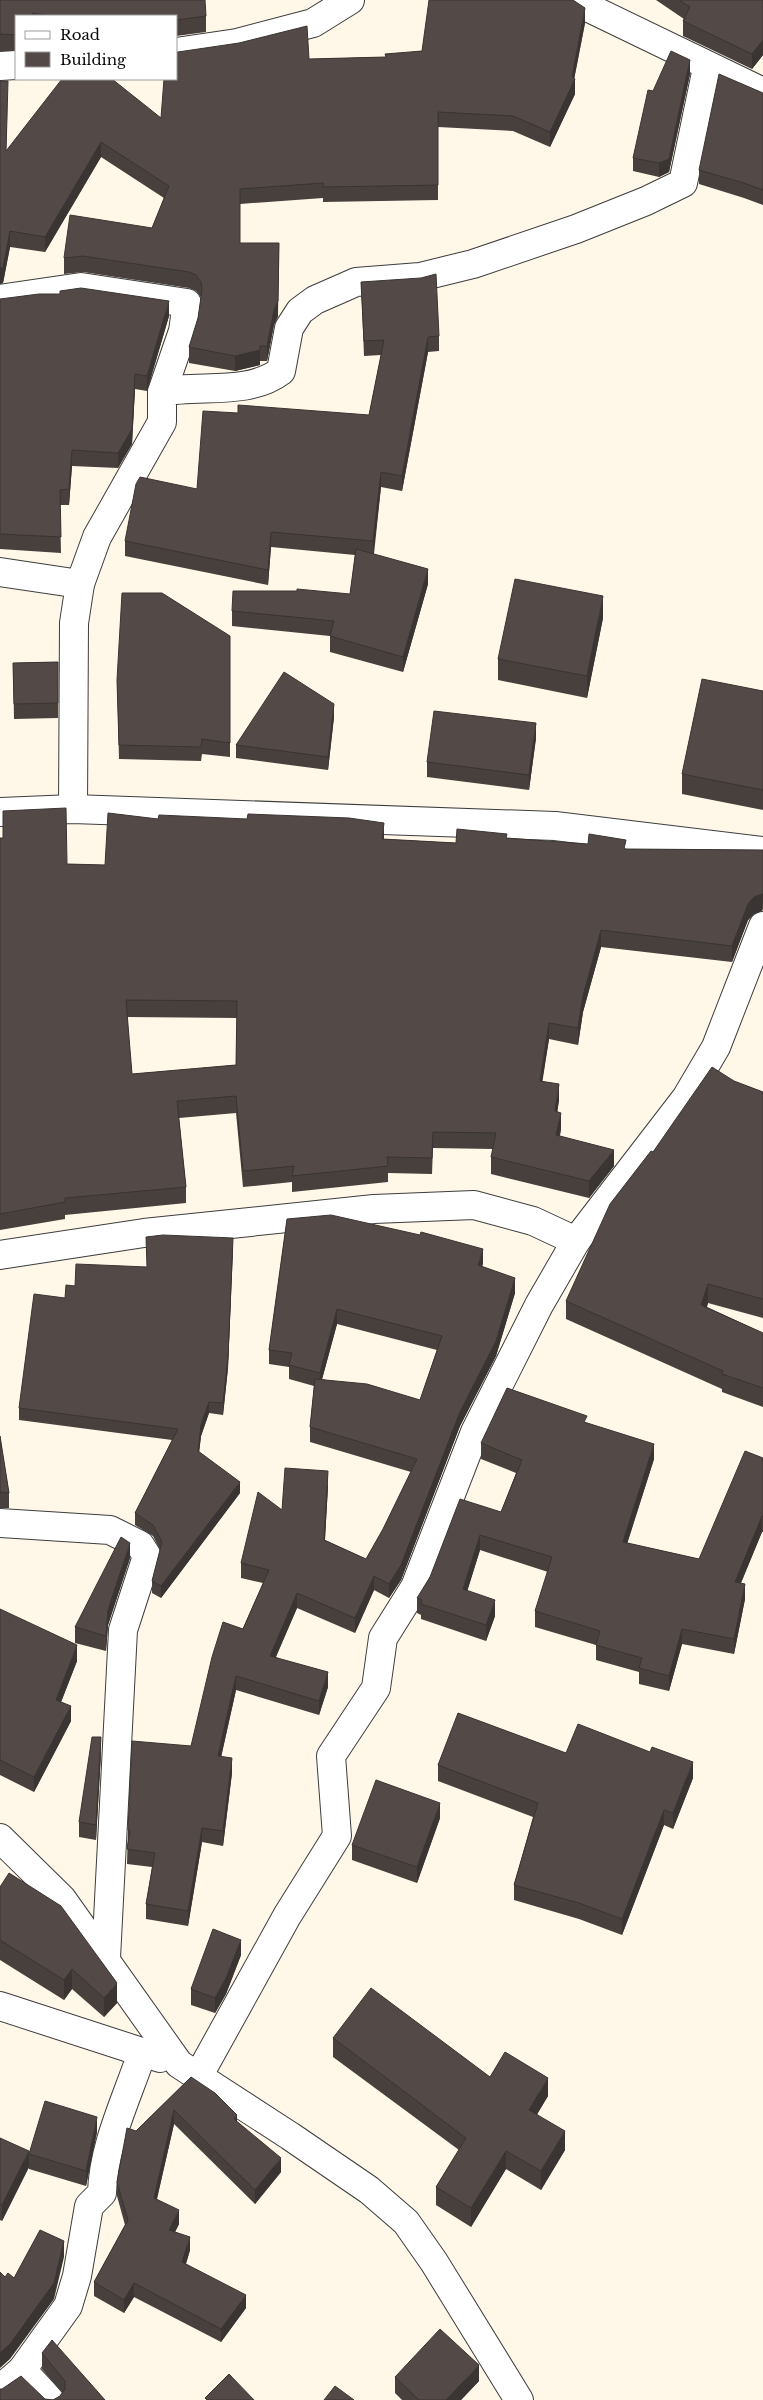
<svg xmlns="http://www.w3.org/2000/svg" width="763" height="2400" viewBox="0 0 763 2400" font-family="'Libre Baskerville',serif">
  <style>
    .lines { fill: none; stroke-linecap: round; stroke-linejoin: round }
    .minor-casing { stroke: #3d3d3d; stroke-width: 30 }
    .minor { stroke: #fff; stroke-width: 28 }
    .wall { fill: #47403d; fill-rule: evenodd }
    .shaded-wall { fill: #3a3432 }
    .building { fill: #534a47; stroke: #3a3432; fill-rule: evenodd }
  </style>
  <rect width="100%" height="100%" fill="#fff8e8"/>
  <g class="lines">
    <defs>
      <g id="minor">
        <path d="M578,0L587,7L763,92"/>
        <path d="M176,52L237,43L313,23L350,0"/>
        <path d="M0,66L16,65"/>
        <path d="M0,299L81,287L187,303L183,331L162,392"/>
        <path d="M0,572L80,584"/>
        <path d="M73,809L74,623L80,584L97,537L162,422V392C200,384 248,396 281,371L289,328L300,311L315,300L356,282L420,277L473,264L576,229L646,201L683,183L707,68"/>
        <path d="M0,812L73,809L555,826L763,851"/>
        <path d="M0,1255L144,1233L374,1209L474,1205L533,1221L576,1241"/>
        <path d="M0,1523L110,1530L140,1545L147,1556L123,1630L106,1958"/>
        <path d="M0,1838L62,1899L179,2064L290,2136L369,2190L406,2222L434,2262L519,2400"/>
        <path d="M0,2006L160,2058"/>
        <path d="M199,2075L287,1916L337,1836L331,1756L376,1688L383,1638L415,1587L475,1432L539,1305L576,1241L686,1098L716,1047L763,926"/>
        <path d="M22,2370L50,2400"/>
        <path d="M0,2389L22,2370L68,2306L77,2276L89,2206L102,2193C103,2146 127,2098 142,2053"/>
      </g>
    </defs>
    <!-- minor casing -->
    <use href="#minor" class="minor-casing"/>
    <!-- minor -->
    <use href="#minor" class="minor"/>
  </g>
  <!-- wall -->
  <g class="wall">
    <path d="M0,0L206,16V32L176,36V16H16V51H0Z"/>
    <path d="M656,0H763V55L752,69L683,36V21L684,19Z"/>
    <path d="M585,23L574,79L575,94L550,147L513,131L438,127V200L323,202V198L240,204V243L278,316L274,325L267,361H260V365L235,371L189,363V347L198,318L201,297L196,291L189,288L83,272L64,274V258L152,228L164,198L101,157L45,252L10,247L3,283L0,284L8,96L6,150L161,118L178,52L309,59L385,57L422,51Z"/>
    <path d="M690,74L669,172L659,177L633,171V158L653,91Z"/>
    <path d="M763,93V205L744,198L699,184V170Z"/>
    <path d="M361,282L439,336V351L428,352L402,491L381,487L374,554L428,584L403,672L330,652V636L232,626V611L350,594L355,555L271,547L268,585L125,556V541L197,489L238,413L369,415L381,355L364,356Z"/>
    <path d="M0,299L169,316L147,391L135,389L132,444L118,468L72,466L69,505H60L61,553L0,549Z"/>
    <path d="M603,618L587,698L498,680V659Z"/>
    <path d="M230,636V757L202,754L201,761L119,759L117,680Z"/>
    <path d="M58,662V718L14,719L13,663Z"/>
    <path d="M763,691V810L682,794V774Z"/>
    <path d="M334,717L328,770L236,758V745Z"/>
    <path d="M536,738L529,790L427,777V762Z"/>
    <path d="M158,819L384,839L456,843L507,838L626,849L763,850V909L762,911L754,914L748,920L732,962L601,947L583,1012L578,1045L549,1039L542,1081L559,1100L557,1112L561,1129L560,1136L614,1166L589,1198L491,1174V1157L493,1149L433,1148L432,1174L388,1173V1182L292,1192V1182L243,1187L236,1113L179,1118L186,1187V1203L65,1215V1219L0,1230V838L67,864L105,865ZM127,1017L237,1018L236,1065L132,1074Z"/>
    <path d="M734,1081L763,1092V1318L708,1303L707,1307L763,1333V1407L722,1392V1389L566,1319V1301L653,1152Z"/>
    <path d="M287,1219L483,1263L482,1267L515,1293L496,1356L460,1426L401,1580L389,1598L374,1590L355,1633L297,1608L276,1657L328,1687L319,1715L236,1690L221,1757L232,1773L223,1846L202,1842L188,1926L146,1919V1904L152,1867L127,1864L128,1830L191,1746L263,1583L241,1578V1563L282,1510L328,1486L325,1540L366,1559L383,1529L411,1472L310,1442V1427L314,1386L289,1379V1367L269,1364V1350ZM337,1324L437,1350L420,1400L322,1379Z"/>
    <path d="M233,1250L228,1368L223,1415L209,1413L201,1436L199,1452L240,1493L161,1598L152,1593V1581L160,1550L153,1536L135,1525V1513L172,1440L19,1420V1408L65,1298L75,1286L147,1267Z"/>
    <path d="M587,1423L654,1459L627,1543L699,1559L763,1458V1532H762L741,1583L745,1599L734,1654L682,1644L669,1691L639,1684V1672L596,1660V1645L535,1627V1611L548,1572L480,1550L467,1591L495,1616L486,1641L421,1619V1615L417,1613V1598L501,1512L516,1473L481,1459V1443Z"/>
    <path d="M0,1436L9,1493V1508H0Z"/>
    <path d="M130,1558L108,1625L106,1651L75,1643V1627Z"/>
    <path d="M0,1609L77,1661L61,1702L71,1721L34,1792L0,1775Z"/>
    <path d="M101,1753L96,1840L79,1837V1822Z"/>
    <path d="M566,1753L693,1778L673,1829L664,1825L622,1935L579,1919L514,1900V1885L533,1817L438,1781V1765Z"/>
    <path d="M440,1818L417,1883L352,1860V1845Z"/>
    <path d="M0,1887L117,2003L104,2017L72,1989L64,2000L0,1960Z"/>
    <path d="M241,1955L226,1994L215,2013L191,2005V1989Z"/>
    <path d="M333,2038L490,2077L548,2096L537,2114L565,2150L541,2190L506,2169L471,2227L436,2205V2187L459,2150L333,2057Z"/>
    <path d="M191,2077L237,2122L281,2172L255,2204L174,2124L157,2199L179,2224L175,2232L190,2250L186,2264L246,2308L221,2342L134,2297L124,2313L94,2296V2282L125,2225L117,2196V2182L136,2131Z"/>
    <path d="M97,2132L86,2186L29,2169V2154Z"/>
    <path d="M0,2138L29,2167L2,2221L0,2220Z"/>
    <path d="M42,2353L105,2400H0H53L60,2396L62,2393L42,2369Z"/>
    <path d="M395,2377L479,2381L461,2400H402L395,2393Z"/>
  </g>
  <!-- shaded-wall -->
  <g class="shaded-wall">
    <path d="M585,8V23L574,80L575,79V94L550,147V132L572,77Z"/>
    <path d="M763,40V55L752,69V54Z"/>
    <path d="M690,60V74L669,172L659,177V163Z"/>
    <path d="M101,142V157L45,252V237Z"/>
    <path d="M10,231V247L3,283L0,284V268Z"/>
    <path d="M279,243L278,316L274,325L267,361V346Z"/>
    <path d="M169,301V316L147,391V376Z"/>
    <path d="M428,337V352L402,491V476Z"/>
    <path d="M260,350V365L235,371V356Z"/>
    <path d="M135,374V389L132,444L118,468V453Z"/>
    <path d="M72,450V466L69,505V489Z"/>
    <path d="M381,472V487L373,556V541Z"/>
    <path d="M271,532V547L268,585V570Z"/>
    <path d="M428,569V584L403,672V657Z"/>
    <path d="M603,596V618L587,698V676Z"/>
    <path d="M334,704V717L328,770V757Z"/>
    <path d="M536,723V738L529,790V775Z"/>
    <path d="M384,823V839H382Z"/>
    <path d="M763,893L762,911L754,914L748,920L732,962V946L748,904L754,897Z"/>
    <path d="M601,930V947L583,1012L578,1045V1028L583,996Z"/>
    <path d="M549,1023V1039L540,1097V1081Z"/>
    <path d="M559,1084V1100L555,1128V1111Z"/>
    <path d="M561,1113V1129L556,1152V1135Z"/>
    <path d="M614,1150V1166L589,1198V1181Z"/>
    <path d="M233,1238L228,1368L223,1415V1403Z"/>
    <path d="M483,1249V1263L478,1280V1265Z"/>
    <path d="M515,1278V1293L496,1356L460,1426L401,1580L389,1598V1584Z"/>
    <path d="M708,1284V1303L701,1323V1305Z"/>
    <path d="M337,1309V1324L320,1387V1373Z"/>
    <path d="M209,1402V1413L201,1436L198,1462V1451L201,1425Z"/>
    <path d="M654,1444V1459L623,1557V1542Z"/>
    <path d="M328,1471V1486L324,1555V1540Z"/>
    <path d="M240,1482V1493L161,1598V1586Z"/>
    <path d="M762,1516V1532L735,1597V1582Z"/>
    <path d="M480,1535V1550L463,1605V1589Z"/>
    <path d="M130,1543V1558L108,1625L106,1651V1636L108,1610Z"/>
    <path d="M374,1576V1590L355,1633V1618Z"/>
    <path d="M745,1584V1599L734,1654V1639Z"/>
    <path d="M297,1593V1608L270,1670V1656Z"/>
    <path d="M495,1600V1616L486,1641V1625Z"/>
    <path d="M682,1629V1644L669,1691V1676Z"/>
    <path d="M77,1645V1661L56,1715V1700Z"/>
    <path d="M328,1672V1687L319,1715V1701Z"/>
    <path d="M236,1676V1690L218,1771V1756Z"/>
    <path d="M71,1706V1721L34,1792V1777Z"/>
    <path d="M101,1737V1753L96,1840V1825Z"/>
    <path d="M232,1758V1773L223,1846V1831Z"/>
    <path d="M693,1762V1778L673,1829V1813Z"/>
    <path d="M440,1803V1818L417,1883V1867Z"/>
    <path d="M664,1810V1825L622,1935V1919Z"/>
    <path d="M202,1828V1842L188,1926V1911Z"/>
    <path d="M241,1940V1955L226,1994L215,2013V1998Z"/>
    <path d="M72,1969V1989L64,2000V1980Z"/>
    <path d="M117,1983V2003L104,2017V1998Z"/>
    <path d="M548,2078V2096L529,2128V2110Z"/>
    <path d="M174,2110V2124L154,2211V2198Z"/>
    <path d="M237,2115V2129L234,2119Z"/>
    <path d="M97,2117V2132L86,2186V2171Z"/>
    <path d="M565,2131V2150L541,2190V2171Z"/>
    <path d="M29,2151V2167L2,2221V2205Z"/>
    <path d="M506,2151V2169L471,2227V2208Z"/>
    <path d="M281,2158V2172L255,2204V2190Z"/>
    <path d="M179,2210V2224L169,2244V2230Z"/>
    <path d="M190,2237V2250L182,2276V2262Z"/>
    <path d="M64,2241V2257L54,2299L10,2359L0,2368V2353Z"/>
    <path d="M134,2283V2297L124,2313V2300Z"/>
    <path d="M246,2295V2308L221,2342V2329Z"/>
    <path d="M479,2365V2381L461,2400H446Z"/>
  </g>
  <!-- building -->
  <g class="building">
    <path d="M0,0H205L206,16L176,20V16H49L32,13L35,16H16V35L0,34Z"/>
    <path d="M429,0H573L585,8L572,77L575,79L550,132L513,116L438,112V185L323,187V183L240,189V243H279L278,301L274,310L267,346H260V350L235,356L189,347L198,318L202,290L201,282L196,275L189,272L83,256L64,258L70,215L152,228L169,186L101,142L45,237L10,231L3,268H0V81H8L6,151L62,79H112L161,118L164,79H176V52H178L239,43L307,26L309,59L386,57L385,54L422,51Z"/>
    <path d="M679,0H763V40L752,54L683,21L690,7Z"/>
    <path d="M671,51L690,60L669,159L659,163L633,158L648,90L653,91Z"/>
    <path d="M719,74L763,93V190L744,183L699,170Z"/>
    <path d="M436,274L439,336L428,337L402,476L381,472L373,541L271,532L268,570L125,541L136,484L140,477L197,489L203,411L238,413V405L369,415L384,340L364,341L361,282L421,278Z"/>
    <path d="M81,288L169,301L147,376L135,374L132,429L118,453L72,450L69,489L60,490L61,537L0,534V299L39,294H60V291Z"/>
    <path d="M356,549L428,569L403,657L330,636L334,621L232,611L233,591H297V589L350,594Z"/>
    <path d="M515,579L603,596L587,676L498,659Z"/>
    <path d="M122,593H162L230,636V743L202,739L201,747L119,745L117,680Z"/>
    <path d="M58,662V703L14,704L13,663Z"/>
    <path d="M284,672L334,704L328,757L236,745Z"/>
    <path d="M702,679L763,691V790L682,774Z"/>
    <path d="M434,711L536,723L529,775L427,762Z"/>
    <path d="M66,808L67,864L105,865L108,813L158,819L159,815L247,819L248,814L349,818L384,823L382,839L456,843L457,829L507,834L506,838L588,844L589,834L626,840L624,849L763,850V893L762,894L754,897L748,904L732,946L601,930L583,996L578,1028L549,1023L540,1081L559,1084L555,1111L561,1113L556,1135L614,1150L589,1181L491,1157L496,1133L433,1132L432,1158L387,1157L388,1166L292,1176L294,1166L243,1171L236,1096L177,1101L186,1187L65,1198V1202L0,1214V838H3V811ZM126,1000L237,1001L236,1065L132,1074Z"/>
    <path d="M712,1067L734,1081L763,1092V1299L708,1284L701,1305L763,1333V1388L722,1374L723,1371L566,1301L610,1204L651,1151L653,1152Z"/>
    <path d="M331,1215L420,1235L421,1232L483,1249L478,1265L515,1278L496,1341L460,1412L401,1565L389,1584L374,1576L355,1618L297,1593L270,1656L328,1672L319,1701L236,1676L218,1756L232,1758L223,1831L202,1828L188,1911L146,1904L155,1853L127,1849L130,1831L128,1830L132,1741L191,1746L212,1657L223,1622L243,1629L269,1570L241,1563L258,1492L282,1510L285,1468L328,1471L324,1540L366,1559L383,1529L417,1459L310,1427L315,1379L367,1384L420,1400L442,1336L337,1309L320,1373L289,1365L292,1353L269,1350L287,1219Z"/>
    <path d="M163,1235L233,1238L228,1356L223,1403L209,1402L201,1425L198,1451L240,1482L161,1586L152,1581L162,1542L153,1525L135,1513L178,1429L19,1408L34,1294L65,1298L66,1285L75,1286L76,1264L147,1267L146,1237Z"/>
    <path d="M507,1388L587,1416L584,1422L654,1444L623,1542L699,1559L745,1451L763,1458V1517L762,1516L735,1582L745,1584L734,1639L682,1629L669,1676L639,1668L642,1658L596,1645L600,1631L535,1611L552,1557L480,1535L463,1589L495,1600L486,1625L421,1604L422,1600L417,1598L430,1577L460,1499L501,1512L522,1460L481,1443Z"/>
    <path d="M0,1436L9,1493L0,1492Z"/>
    <path d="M121,1537L130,1543L108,1610L106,1636L75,1627Z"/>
    <path d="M0,1609L77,1645L56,1700L71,1706L34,1777L0,1760Z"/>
    <path d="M458,1713L566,1753L578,1724L650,1752L652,1747L693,1762L673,1813L664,1810L622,1919L579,1903L514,1885L538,1803L438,1765Z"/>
    <path d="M92,1737H101L96,1825L79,1822Z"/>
    <path d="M376,1780L440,1803L417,1867L352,1845Z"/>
    <path d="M9,1873L61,1906L117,1983L104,1998L72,1969L64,1980L0,1940V1887Z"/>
    <path d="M213,1929L241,1940L226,1978L215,1998L191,1989Z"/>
    <path d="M371,1988L490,2077L505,2052L548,2078L529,2110L565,2131L541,2171L506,2151L471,2208L436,2187L466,2138L333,2038Z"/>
    <path d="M191,2077L215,2093L237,2115L234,2119L281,2158L255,2190L174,2110L154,2198L179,2210L169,2230L190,2237L182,2262L246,2295L221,2329L134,2283L124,2300L94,2282L128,2220L117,2182L127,2128L136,2131Z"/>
    <path d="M45,2101L97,2117L86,2171L29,2154Z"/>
    <path d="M0,2138L29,2151L2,2205L0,2204Z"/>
    <path d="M40,2230L64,2241L54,2283L10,2344L0,2353V2272L5,2277L8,2273L14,2278Z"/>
    <path d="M440,2329L479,2365L446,2400H419L395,2377Z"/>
    <path d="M52,2340L105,2400H0V2389H2L21,2376L45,2399L53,2400L60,2396L65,2389V2381L42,2353Z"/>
    <path d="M229,2374L254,2400H207L205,2398Z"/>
    <path d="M335,2386L354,2400H324Z"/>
  </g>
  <!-- legend -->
  <rect x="15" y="15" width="162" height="65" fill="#ffffff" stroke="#9d9d9d"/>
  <rect x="25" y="31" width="25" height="8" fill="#ffffff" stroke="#9d9d9d"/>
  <text x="60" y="40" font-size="15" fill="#0a0a0a">Road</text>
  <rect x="25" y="52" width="25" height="15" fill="#534a47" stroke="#9d9d9d"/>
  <text x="60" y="65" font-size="15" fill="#0a0a0a">Building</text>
</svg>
